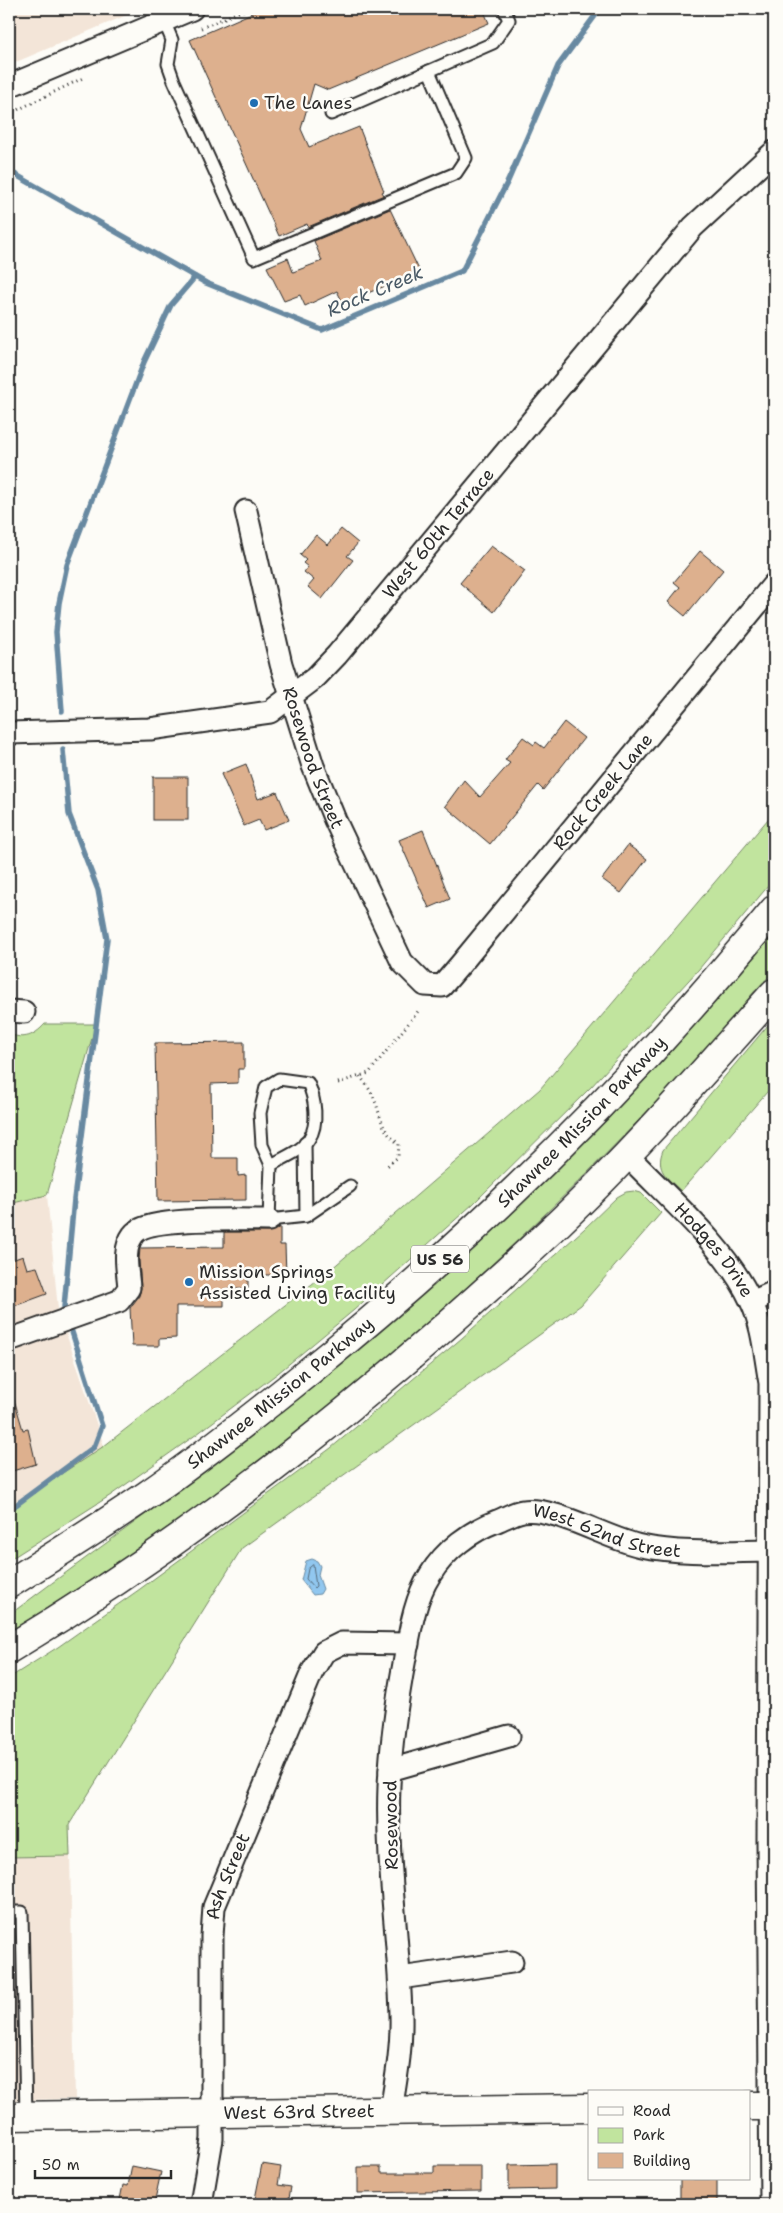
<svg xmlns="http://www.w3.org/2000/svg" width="783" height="2213" viewBox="0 0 783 2213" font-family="'Shantell Sans',sans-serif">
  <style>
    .built { fill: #f3e5d8 }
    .green { fill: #c1e49e; stroke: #768864 }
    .water { fill: #91c7ef; stroke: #6889a1 }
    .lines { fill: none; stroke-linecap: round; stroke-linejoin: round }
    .shore { stroke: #546979; stroke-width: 1 }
    .stream { stroke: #6889a1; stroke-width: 5.5 }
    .building { fill: #ddb08e; stroke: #2b2b2b }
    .lane-casing { stroke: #2b2b2b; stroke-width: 15 }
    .street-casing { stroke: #2b2b2b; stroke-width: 25 }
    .secondary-casing { stroke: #2b2b2b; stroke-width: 31 }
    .highway-casing { stroke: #2b2b2b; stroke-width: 31 }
    .path { stroke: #2b2b2b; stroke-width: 3; stroke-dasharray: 1 4; stroke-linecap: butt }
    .lane { stroke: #fdfcf7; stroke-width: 11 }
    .street { stroke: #fdfcf7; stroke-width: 21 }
    .secondary { stroke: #fdfcf7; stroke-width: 28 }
    .highway { stroke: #fdfcf7; stroke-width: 28 }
    .poi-dot { fill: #1f6fb2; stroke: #fdfcf7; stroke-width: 2 }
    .labels { text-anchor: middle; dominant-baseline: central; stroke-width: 5; stroke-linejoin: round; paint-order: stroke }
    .shield { fill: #fdfcf7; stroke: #6a6a68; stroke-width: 1 }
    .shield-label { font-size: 16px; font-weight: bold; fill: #2b2b2b }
    .poi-label { font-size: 18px; fill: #2b2b2b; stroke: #fdfcf7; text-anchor: start }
    .street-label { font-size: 18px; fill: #2b2b2b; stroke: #fdfcf7 }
    .water-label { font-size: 19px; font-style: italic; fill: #4a5a66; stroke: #fdfcf7 }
  </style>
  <rect width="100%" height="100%" fill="#fdfcf7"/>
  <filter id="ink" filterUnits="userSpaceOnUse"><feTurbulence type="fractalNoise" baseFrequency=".02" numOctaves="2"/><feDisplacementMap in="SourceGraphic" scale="10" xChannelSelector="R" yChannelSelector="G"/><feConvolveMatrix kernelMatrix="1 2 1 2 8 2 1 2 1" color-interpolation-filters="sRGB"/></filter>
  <g filter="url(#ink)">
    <!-- built -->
    <g class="built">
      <path d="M9,9H141L9,65Z"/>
      <path d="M47,1195L58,1309L28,1325L9,1331V1204Z"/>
      <path d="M66,1333L104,1446L9,1508V1352Z"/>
      <path d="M70,1856L75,2099L9,2100V1857Z"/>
    </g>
    <!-- green -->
    <g class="green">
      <path d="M774,812V879L699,969L591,1087L473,1204L354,1310L278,1373L197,1434L111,1495L9,1560V1508L104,1446L330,1270L540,1089Z"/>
      <path d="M774,932C774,942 778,960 774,969C770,977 759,986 753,993C724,1029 693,1063 662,1096C467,1302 251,1484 9,1632V1615C122,1530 238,1450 347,1360C499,1235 650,1085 774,932Z"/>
      <path d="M774,1018V1084L681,1191C667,1178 655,1170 663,1150Z"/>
      <path d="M45,1024H96L47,1195L9,1204V1034C24,1040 34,1036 45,1024Z"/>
      <path d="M634,1191L641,1193L661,1213L581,1305L242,1548L69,1825L70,1856L9,1857V1678L58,1647L140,1589L331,1448L462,1338L584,1229L617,1197L626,1192Z"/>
    </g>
    <!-- water -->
    <path class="water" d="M312,1559L317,1561L320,1566L318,1575L323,1589L320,1594L313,1595L301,1580L306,1561Z"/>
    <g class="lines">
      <!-- shore -->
      <path class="shore" d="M313,1565L316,1586L314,1588L306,1579L308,1569Z"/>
      <!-- stream -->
      <g class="stream">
        <path d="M9,171L206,283L322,330L462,271L508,181L558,66L600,9"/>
        <path d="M62,711L56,632L59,603L67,565L144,362L171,305L195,277"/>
        <path d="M9,1510L94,1447L102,1426L64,1307L74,1199L107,939L98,890L69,814L63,750"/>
      </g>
    </g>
    <!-- building -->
    <g class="building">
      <path d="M261,9H483L489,23L328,90L314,84L301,129L309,147L359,127L384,191L382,192L384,195L308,227L307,224L279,236L190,40Z"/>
      <path d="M390,209L420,272L343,303L337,291L305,306L300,295L284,301L267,267L288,258L293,272L322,261L314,241Z"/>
      <path d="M341,529L358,543L347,556L353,560L322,599L308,587L314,580L304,572L308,567L303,563L306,560L300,555L316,535L328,545Z"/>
      <path d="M491,546L525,571L494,612L460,583Z"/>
      <path d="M700,551L723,570L685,616L668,602L680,587L674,582Z"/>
      <path d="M564,722L584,738L543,790L538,785L490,844L445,806L464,780L480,797L510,763L505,760L523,737L534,745L536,742L544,748Z"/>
      <path d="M246,764L258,799L277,792L289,820L264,830L259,820L244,826L221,774Z"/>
      <rect x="153" y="777" width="35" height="43"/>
      <path d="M423,830L450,899L429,908L399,840Z"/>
      <path d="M628,845L647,859L621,893L602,879Z"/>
      <path d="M244,1042V1069H238V1083L211,1084L212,1158H238V1176L246,1175V1200L158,1201L155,1043Z"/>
      <path d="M280,1227V1245H285L286,1275H248V1289H224V1306H176V1338L159,1339V1346H132L130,1308L139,1296L141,1288L139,1260L140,1248L224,1247V1232H269Z"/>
      <path d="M23,1256L27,1269L37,1267L47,1294L9,1308V1261Z"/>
      <path d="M13,1396L23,1430L28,1429L36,1464L9,1472V1397Z"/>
      <path d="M262,2164L281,2167L278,2185L291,2187L288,2204H254Z"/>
      <path d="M555,2164V2189L509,2190V2165Z"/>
      <path d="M132,2166L161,2172L154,2204H119L123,2185L128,2186Z"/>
      <path d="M434,2166H481V2191L358,2193V2167H381V2173H434Z"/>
      <rect x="680" y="2179" width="37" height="25"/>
    </g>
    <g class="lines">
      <defs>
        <g id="lane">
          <path d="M159,9L172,40L168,64L174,81L254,258L456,173L466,158L429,71"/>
          <path d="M331,114L493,43L509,20L504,9"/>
          <path d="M305,1143L306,1216"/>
          <path d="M271,1165C283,1158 302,1151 309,1139C319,1124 315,1098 308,1083L279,1079L266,1087L260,1113L262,1145L271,1165L269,1220L306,1216L350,1186"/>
          <path d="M9,1912H22L26,2116"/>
        </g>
        <g id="street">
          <path d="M9,86L192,9"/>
          <path id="s1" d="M246,511L281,664L313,766L335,820L402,962L425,985L442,986L460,965L774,584"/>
          <path id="s2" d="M9,733L150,729L270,712L315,678L337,655L693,227L774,152"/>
          <path d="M9,1011L24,1012"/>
          <path id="s3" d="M627,1155C668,1198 726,1247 751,1301C763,1326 765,1356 770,1383L768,1841L771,2204"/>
          <path d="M752,1302L774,1292"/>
          <path d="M9,1340L119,1301L129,1288C128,1271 122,1250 133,1235C146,1216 244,1220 269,1220"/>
          <path d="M390,1770L509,1736"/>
          <path d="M400,1978L512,1962"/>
          <path id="s4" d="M391,2111C396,2079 402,2048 401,2015C399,1939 386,1862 389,1786C391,1743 397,1700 405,1658C410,1631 415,1598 430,1575C445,1550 471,1531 497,1521C505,1518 515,1512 523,1511C554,1506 607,1539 641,1546C685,1555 730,1551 774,1551"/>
          <path id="s5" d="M201,2204L212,2139V1936L214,1907L312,1672L324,1652L342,1643L408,1644"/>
        </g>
        <g id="secondary">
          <path d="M749,2106H774"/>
          <path id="s6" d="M9,2116L589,2108"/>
        </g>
        <g id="highway">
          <path id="s7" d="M9,1584C55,1555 102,1526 147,1495C202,1457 255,1415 307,1373C478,1235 635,1080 774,910"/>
          <path d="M9,1649C209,1529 389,1383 559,1223C635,1151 704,1071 774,993"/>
        </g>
      </defs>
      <!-- lane casing -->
      <use href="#lane" class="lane-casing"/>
      <!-- street casing -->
      <use href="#street" class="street-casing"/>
      <!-- secondary casing -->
      <use href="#secondary" class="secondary-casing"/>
      <!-- highway casing -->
      <use href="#highway" class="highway-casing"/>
      <!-- path -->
      <g class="path">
        <path d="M201,28L246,9"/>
        <path d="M9,114L85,77"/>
        <path d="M360,1076C364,1082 370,1089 373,1096C382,1116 379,1129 399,1144L398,1157L386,1167"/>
        <path d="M338,1083L369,1073L419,1010"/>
      </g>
      <!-- lane -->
      <use href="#lane" class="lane"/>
      <!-- street -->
      <use href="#street" class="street"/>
      <!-- secondary -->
      <use href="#secondary" class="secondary"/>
      <!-- highway -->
      <use href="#highway" class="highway"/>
    </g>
  </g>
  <!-- markers -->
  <g class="poi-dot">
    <circle cx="254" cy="103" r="5"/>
    <circle cx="189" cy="1282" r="5"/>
  </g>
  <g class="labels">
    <!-- shield labels -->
    <rect class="shield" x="411" y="1245.5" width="58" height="27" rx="4"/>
    <g class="shield-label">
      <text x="440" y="1259">US 56</text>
    </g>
    <!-- poi labels -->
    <g class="poi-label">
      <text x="264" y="103">The Lanes</text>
      <text x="199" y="1272">Mission Springs<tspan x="199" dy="21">Assisted Living Facility</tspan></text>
    </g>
    <!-- street labels -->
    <g class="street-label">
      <text stroke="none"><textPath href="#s2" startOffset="509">West 60th Terrace</textPath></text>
      <text stroke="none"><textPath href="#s1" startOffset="256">Rosewood Street</textPath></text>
      <text stroke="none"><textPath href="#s1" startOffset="781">Rock Creek Lane</textPath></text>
      <text stroke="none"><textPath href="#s7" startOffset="738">Shawnee Mission Parkway</textPath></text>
      <text stroke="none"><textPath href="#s3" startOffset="129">Hodges Drive</textPath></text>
      <text stroke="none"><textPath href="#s7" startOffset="332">Shawnee Mission Parkway</textPath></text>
      <text stroke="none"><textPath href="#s4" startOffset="745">West 62nd Street</textPath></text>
      <text transform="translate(391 1825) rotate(-91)">Rosewood</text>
      <text stroke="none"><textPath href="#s5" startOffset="331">Ash Street</textPath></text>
      <text stroke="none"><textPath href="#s6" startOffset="290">West 63rd Street</textPath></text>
    </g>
    <!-- water labels -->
    <g class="water-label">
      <text transform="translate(375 291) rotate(-23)">Rock Creek</text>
    </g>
  </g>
  <!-- margin -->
  <rect width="783" height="2213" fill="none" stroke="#fdfcf7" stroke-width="30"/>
  <rect x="15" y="15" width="753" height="2183" fill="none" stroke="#2b2b2b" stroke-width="2" filter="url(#ink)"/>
  <!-- legend -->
  <rect x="588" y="2090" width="162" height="90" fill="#fdfcf7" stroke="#a9a8a5"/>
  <rect x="598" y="2107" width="25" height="8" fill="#fdfcf7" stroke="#a9a8a5"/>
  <text x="633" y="2116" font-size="15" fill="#2b2b2b">Road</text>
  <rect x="598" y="2128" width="25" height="15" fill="#c1e49e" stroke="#a9a8a5"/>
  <text x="633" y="2140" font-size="15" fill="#2b2b2b">Park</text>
  <rect x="598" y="2153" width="25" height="15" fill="#ddb08e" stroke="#a9a8a5"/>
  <text x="633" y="2166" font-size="15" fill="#2b2b2b">Building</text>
  <!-- scale -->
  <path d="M35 2170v8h136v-8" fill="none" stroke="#2b2b2b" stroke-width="2.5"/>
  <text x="42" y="2170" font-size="15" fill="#2b2b2b" stroke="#fdfcf7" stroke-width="4" paint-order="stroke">50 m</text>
</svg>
